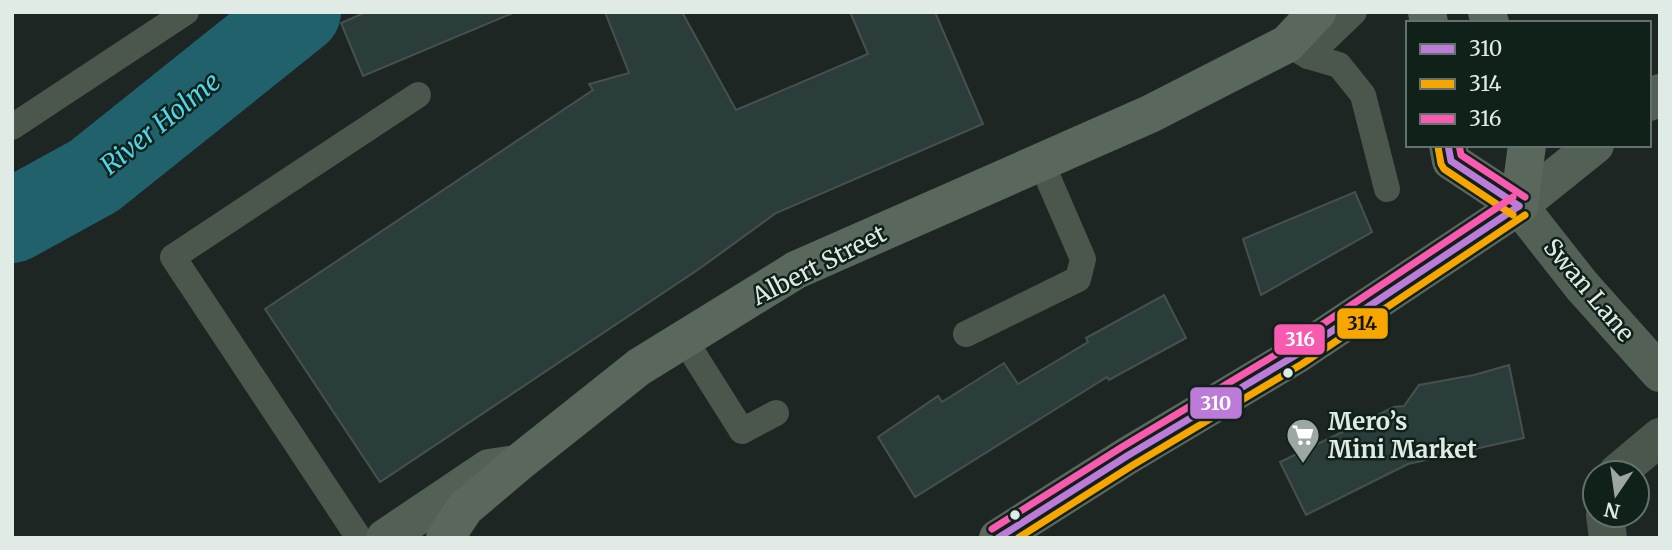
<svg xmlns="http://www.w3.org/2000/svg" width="1672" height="550" viewBox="0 0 1672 550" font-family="Merriweather,serif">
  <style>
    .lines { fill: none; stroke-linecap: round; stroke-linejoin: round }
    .river { stroke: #21616c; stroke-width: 84 }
    .building { fill: #2b3d3b; stroke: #48504f; stroke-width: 2 }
    .lane { stroke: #4b564d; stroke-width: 26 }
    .street { stroke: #4b564d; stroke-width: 38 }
    .secondary { stroke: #536055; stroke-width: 38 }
    .primary { stroke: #59675c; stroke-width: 38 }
    .bus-1-casing { stroke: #10211a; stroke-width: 12 }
    .bus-2-casing { stroke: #10211a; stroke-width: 12 }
    .bus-3-casing { stroke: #10211a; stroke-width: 12 }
    .bus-1 { stroke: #bd7bd9; stroke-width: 7 }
    .bus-2 { stroke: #f7a600; stroke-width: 7 }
    .bus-3 { stroke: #f75aaf; stroke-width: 7 }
    .bus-dot { fill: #e0ebe6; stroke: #10211a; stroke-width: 2.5 }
    .labels { text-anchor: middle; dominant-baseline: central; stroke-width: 5; stroke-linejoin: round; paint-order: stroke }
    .street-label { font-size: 24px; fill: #e0ebe6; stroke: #10211a }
    .poi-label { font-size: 24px; font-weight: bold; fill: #e0ebe6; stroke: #10211a; text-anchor: start }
    .water-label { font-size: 26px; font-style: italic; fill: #50d4eb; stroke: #10211a }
    .line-badge { stroke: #10211a; stroke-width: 2.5 }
    .badge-label { font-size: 19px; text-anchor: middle; font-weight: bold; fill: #fff }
    .pale-badge-label { font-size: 19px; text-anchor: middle; font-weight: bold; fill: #111 }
  </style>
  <rect width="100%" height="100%" fill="#1d2623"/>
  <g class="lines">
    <!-- river -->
    <path class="river" d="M12,221L94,176L299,12"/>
  </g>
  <!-- building -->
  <g class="building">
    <path d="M366,12H513V13L363,76L341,23Z"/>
    <path d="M605,12H682L736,110L868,54L850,12H935L983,124L776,213L699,269L380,482L265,309L593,90L589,84L629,73Z"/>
    <path d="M1355,192L1372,232L1261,295L1243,239Z"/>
    <path d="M1164,295L1186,338L1109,380L1107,377L915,497L878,437L938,396L942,402L1004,363L1018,384L1088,342L1086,338Z"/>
    <path d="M1509,365L1524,438L1408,464L1306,515L1280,462L1394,407L1404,406L1419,385L1474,375Z"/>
  </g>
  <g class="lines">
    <!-- lane -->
    <g class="lane">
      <path d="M1287,44L1308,56L1339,65L1363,95L1387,189"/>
      <path d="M1308,56L1354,12"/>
      <path d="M12,127L186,12"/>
      <path d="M966,334L1078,279L1083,259L1041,162"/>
      <path d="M684,339L742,431L776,413"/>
      <path d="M359,538L173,257L418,95"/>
    </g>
    <!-- street -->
    <g class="street">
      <path d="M1617,473L1660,437"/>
      <path d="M1605,515L1608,538"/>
    </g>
    <!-- secondary -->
    <g class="secondary">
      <path d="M1649,102L1660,93"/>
      <path d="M1595,145L1519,206L1582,286L1660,373"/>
      <path d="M385,538L489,468L509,465"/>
    </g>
    <!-- primary -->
    <g class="primary">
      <path d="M1427,12L1429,23"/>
      <path d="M1487,12L1490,23"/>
      <path d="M1448,145L1451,161L1519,206"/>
      <path d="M1519,206L1527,145"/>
      <path d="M445,538L465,508L517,464L639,367L796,270L1150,114L1287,44L1317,12"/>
      <path d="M998,538L1127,456L1296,355L1519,206"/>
    </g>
    <defs>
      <g id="bus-1">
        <path d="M1448,145L1451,161L1519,206"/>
        <path d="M998,538L1127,456L1296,355L1519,206"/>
      </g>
      <g id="bus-2">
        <path d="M1438,147L1441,164L1444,169L1513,215"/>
        <path d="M1018,538L1133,465L1302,364L1525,215"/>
      </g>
      <g id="bus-3">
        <path d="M1459,145L1461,155L1525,197"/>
        <path d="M992,529L1122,447L1290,346L1513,197"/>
      </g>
    </defs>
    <!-- bus-1 casing -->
    <use href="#bus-1" class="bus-1-casing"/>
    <!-- bus-2 casing -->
    <use href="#bus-2" class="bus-2-casing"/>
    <!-- bus-3 casing -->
    <use href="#bus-3" class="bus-3-casing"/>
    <!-- bus-1 -->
    <use href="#bus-1" class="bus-1"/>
    <!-- bus-2 -->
    <use href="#bus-2" class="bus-2"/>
    <!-- bus-3 -->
    <use href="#bus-3" class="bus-3"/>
  </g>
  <!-- icons -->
  <defs>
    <symbol id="supermarket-pin" viewBox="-11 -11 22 30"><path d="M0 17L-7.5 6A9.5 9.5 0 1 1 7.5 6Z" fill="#9ca6a2" stroke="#10211a"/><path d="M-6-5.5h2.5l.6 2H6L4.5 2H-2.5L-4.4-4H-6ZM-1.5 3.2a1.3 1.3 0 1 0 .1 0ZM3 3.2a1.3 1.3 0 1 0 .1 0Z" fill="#fff"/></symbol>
  </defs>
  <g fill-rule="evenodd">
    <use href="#supermarket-pin" x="1284" y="416" width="38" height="52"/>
  </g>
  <!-- markers -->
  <g class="bus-dot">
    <circle cx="1288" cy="373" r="6"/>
    <circle cx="1015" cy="515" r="6"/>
  </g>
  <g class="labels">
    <!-- street labels -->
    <g class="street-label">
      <text transform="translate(819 265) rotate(-27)">Albert Street</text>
      <text transform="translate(1589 290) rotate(50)">Swan Lane</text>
    </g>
    <!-- poi labels -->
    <g class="poi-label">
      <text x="1328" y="421">Mero’s<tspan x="1328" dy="28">Mini Market</tspan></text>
    </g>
    <!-- water labels -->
    <g class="water-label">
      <text transform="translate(160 123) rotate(-39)">River Holme</text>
    </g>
  </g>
  <g class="line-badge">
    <rect x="1336" y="307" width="53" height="33" rx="7" fill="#f7a600"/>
    <rect x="1273" y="323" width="53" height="33" rx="7" fill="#f75aaf"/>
    <rect x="1189" y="386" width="54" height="34" rx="7" fill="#bd7bd9"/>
  </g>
  <g class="badge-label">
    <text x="1300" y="346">316</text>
    <text x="1216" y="410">310</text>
  </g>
  <g class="pale-badge-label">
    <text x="1362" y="330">314</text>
  </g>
  <!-- border -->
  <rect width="1672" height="550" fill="none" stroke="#e0ebe6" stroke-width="28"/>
  <!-- legend -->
  <rect x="1406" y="21" width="245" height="126" fill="#10211a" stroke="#63726c" stroke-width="2"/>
  <rect x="1420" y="44" width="35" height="10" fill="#bd7bd9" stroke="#63726c" stroke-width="2"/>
  <text x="1469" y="56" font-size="21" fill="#e0ebe6">310</text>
  <rect x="1420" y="79" width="35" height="10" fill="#f7a600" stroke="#63726c" stroke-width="2"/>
  <text x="1469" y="91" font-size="21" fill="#e0ebe6">314</text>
  <rect x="1420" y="114" width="35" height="10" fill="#f75aaf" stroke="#63726c" stroke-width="2"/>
  <text x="1469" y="126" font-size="21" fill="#e0ebe6">316</text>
  <!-- north arrow -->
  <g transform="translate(1616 494) rotate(193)"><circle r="33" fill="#10211a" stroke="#63726c" stroke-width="2"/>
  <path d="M0-5L12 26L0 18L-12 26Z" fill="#9ca6a2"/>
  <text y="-10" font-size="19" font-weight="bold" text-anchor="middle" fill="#e0ebe6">N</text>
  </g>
</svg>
